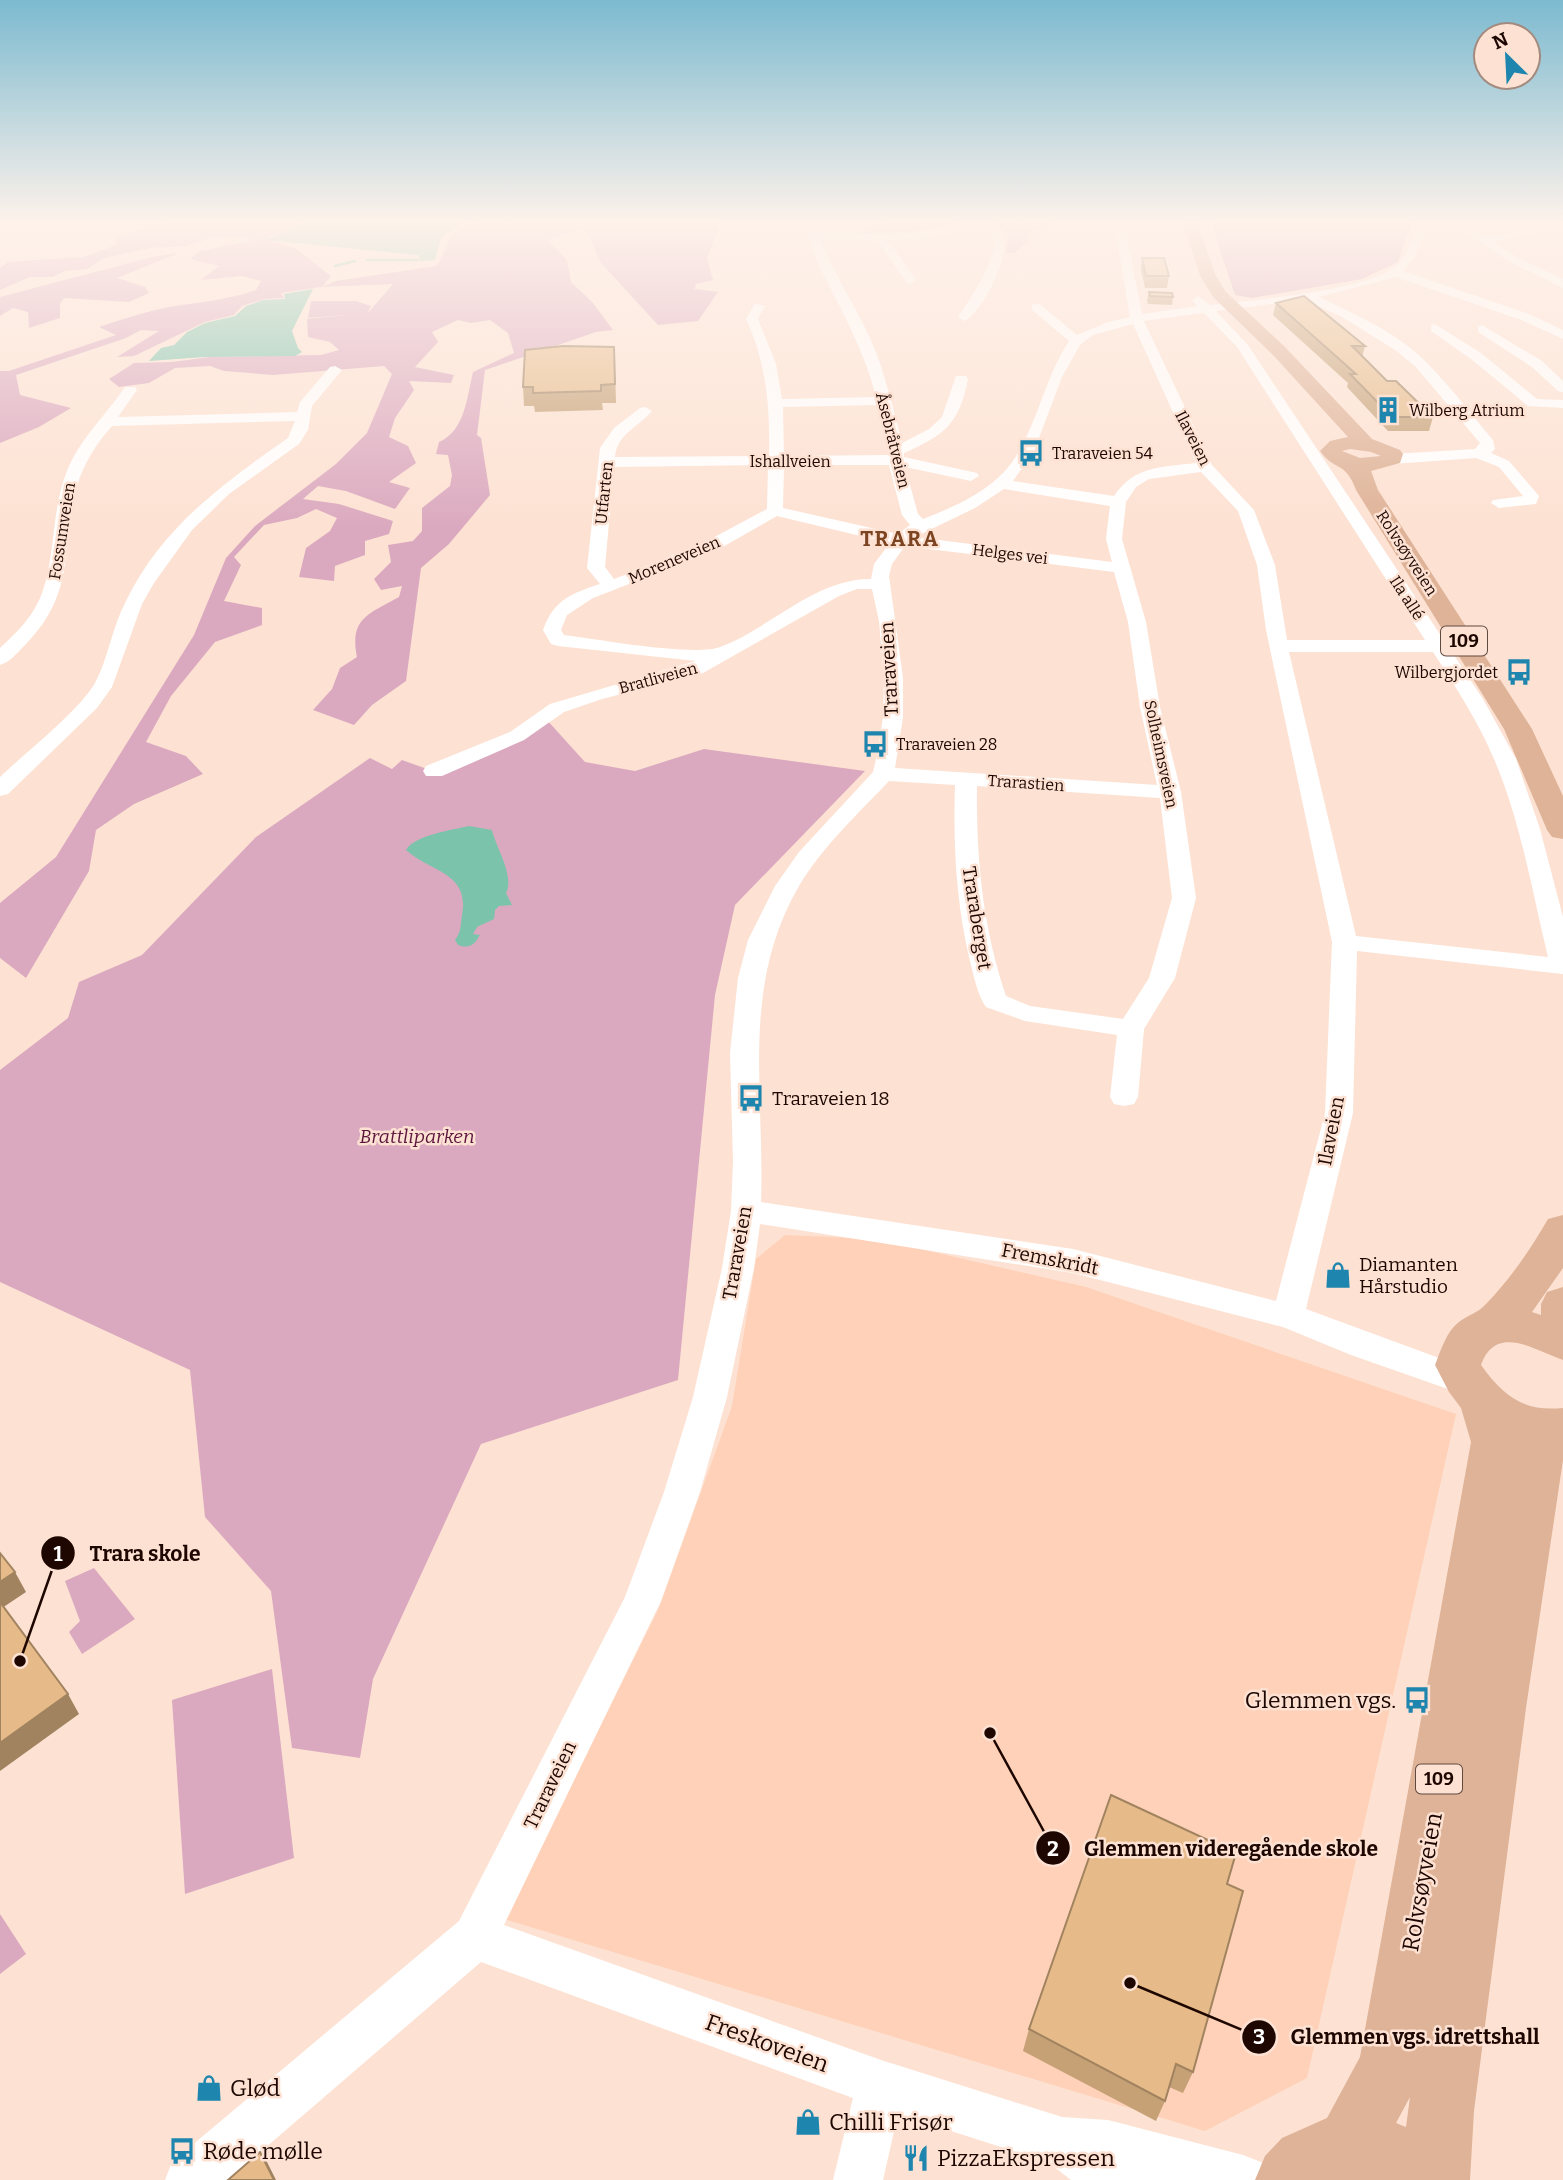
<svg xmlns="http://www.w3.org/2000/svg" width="1563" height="2180" viewBox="0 0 1563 2180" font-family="Bitter,serif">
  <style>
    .built { fill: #fed1b8 }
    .green { fill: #dba9bf }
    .water { fill: #7bc3ab }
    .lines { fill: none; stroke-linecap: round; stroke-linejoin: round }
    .stream { stroke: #7bc3ab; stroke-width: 2.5 }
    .minor { fill: #fff; fill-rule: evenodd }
    .primary { fill: #dfb398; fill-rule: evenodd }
    .wall { fill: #c6a176 }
    .shaded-wall { fill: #a18360 }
    .building { fill: #e6bb89; stroke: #a18360; stroke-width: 2 }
    .labels { text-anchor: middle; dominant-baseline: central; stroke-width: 5; stroke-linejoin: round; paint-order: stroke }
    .far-poi-label { font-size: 16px; fill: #1d0700; stroke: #fde2d3; text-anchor: start }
    .far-street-label { font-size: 16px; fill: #1d0700; stroke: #fde2d3 }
    .shield { fill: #fde2d3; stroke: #60493f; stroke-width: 2 }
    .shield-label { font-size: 18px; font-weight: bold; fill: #1d0700 }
    .street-label { font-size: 19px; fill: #1d0700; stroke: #fde2d3 }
    .poi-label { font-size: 19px; fill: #1d0700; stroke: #fde2d3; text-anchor: start }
    .park-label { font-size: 19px; font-style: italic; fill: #5d153d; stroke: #fde2d3 }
    .far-district-label { font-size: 21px; font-weight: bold; letter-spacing: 2px; fill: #7c4421; stroke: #fde2d3 }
    .near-poi-label { font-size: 23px; fill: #1d0700; stroke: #fde2d3; text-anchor: start }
    .near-street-label { font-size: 23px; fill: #1d0700; stroke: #fde2d3 }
    .leader { fill: none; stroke: #1d0700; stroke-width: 2.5 }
    .callout-dot { fill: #1d0700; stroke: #fde2d3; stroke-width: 2.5 }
    .mark-label { font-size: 21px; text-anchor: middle; font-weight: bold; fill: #fff }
    .callout-label { font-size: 21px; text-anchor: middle; font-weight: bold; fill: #1d0700; stroke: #fde2d3; stroke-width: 5; stroke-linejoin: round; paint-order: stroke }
  </style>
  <rect width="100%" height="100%" fill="#fde2d3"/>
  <!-- built -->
  <path class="built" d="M785,1235L877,1239L1086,1287L1456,1414L1307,2078L1205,2131L504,1919L659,1608L732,1406L756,1259Z"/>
  <!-- green -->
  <g class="green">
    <path d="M162,222H305L265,239L295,248L331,276L322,287L336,281L436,266C452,247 442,232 475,222H721L707,258L713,280L696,284L695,289L718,292L698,321L658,325L601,263L585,228L548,240L567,260L571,282L593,303L613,330L596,332L485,370L477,435L481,438L490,495L449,544L421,568L406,681L372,705L354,725L313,710L332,689L340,668L357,657C349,618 369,614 399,597L402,586L381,590L374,579L391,562L388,545L413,541L422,531V508L450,486L452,475L448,455L436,454L439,442C465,431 467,397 473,372L514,353L508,333L490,320L471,323L458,320L432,332L438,342L415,367L454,375L451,383L409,381L414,390L395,418L389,437L408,446L416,463L389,482L410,488L395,509L346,491L318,486L303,499L339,504L393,521L389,534L365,541V555L335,566L334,581L299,577L306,548L330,531L337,518L316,509L297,518L264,525L234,557L241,565L224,601L262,608V625L215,642L171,696L146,742L186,756L203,774L134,804L96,830L89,871L26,978L0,958V903L56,857L194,635L226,558L255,526L336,464L367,433L392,374L384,366L273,375L224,371L210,366L175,368L149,383L119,387L109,379L134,363L172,362L210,357L321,355L339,350L330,342L308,337L307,319L346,315L308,318L311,301H356L371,306L367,314L393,284L320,287L281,293L284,298L264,299L242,306L234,315L205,322L134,356L117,357L159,331L141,330L126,338L16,375L20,395L71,408L39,427L0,443V371H9L116,335L99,327C122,319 145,312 169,307C200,302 227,300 256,290L261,281L242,276L201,280L219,266L190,259L200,251L254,240L239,237L210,238L187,246L150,248L104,258L87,269L65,271L53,277H30L0,290V268L8,262L83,257L117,245L114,238Z"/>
    <path d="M882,222H968L905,232L859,233Z"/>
    <path d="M994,222H1057L1033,230L1027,237L1029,241L1014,253H1006L1009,233L990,225Z"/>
    <path d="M1215,222H1412L1398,262L1362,279L1252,298L1235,295L1212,226Z"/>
    <path d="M179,253L117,278L145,287L149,293L129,302L64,298L60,304V318L29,328L28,312L13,308L0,316V297L152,257Z"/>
    <path d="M546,719L585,762L635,771L704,749L865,771L735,905L715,995L678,1380L481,1444L373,1679L360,1758L292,1748L271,1591L205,1517L190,1370L0,1282V1070L68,1018L79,982L142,955L256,837L370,758L392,769L402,760L427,769Z"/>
    <path d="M94,1568L135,1619L82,1654L69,1632L80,1621L65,1581Z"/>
    <path d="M272,1669L294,1858L185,1894L172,1700Z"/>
    <path d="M0,1914L26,1954L0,1974Z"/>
  </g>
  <!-- water -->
  <g class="water">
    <path d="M307,222H463L441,238L435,260L421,261L418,255L266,240Z"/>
    <path d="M313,289L292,331L298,348L302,352L295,356L205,357L149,361L161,348L174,345L187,332L205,323L235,316L246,306L263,300L285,299L284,294Z"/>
    <path d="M469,826L492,830C496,848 515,876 506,893L512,905L499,906L495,910L494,919L477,927L473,934L480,935C474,945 470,949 458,945L455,940C462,931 460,926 462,915C470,872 430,872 406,850C415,835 452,830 469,826Z"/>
  </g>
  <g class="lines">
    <!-- stream -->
    <g class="stream">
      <path d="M367,260H418"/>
      <path d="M335,266L355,261"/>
    </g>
    <!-- minor -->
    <g class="minor">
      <path d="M797,222H810L818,232C863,234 908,236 952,227C966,224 981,219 994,225C1022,238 983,314 964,321L958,317C966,305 1021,227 979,227C969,227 957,233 947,234C928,238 908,239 888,240L916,280L910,284L906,282L877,240L820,239C834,274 855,305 871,340C885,373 893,408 902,443L929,429L942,417L956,376H966L968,379C959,424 945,435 904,453V457L977,473L979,476L971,481L905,467L918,514L923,519C959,505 998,488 1018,453C1039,417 1046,376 1069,341L1032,310V304H1040L1077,335L1108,322L1130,317L1114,222H1124L1142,314L1197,306L1192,300L1198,296L1210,305C1250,300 1368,291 1396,266C1408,255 1413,237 1418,222H1428L1416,256L1403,271L1529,314L1563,330V339L1521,320L1396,277L1319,297C1355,314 1398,333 1426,362C1450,386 1471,414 1493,440L1495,449L1491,453L1509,461L1539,496L1536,504L1499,508L1491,503L1493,500L1523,496L1499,467L1476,458L1393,464L1385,459L1393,454L1475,449L1480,443L1415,366L1395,350L1342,317L1305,300L1216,311L1248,345L1483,699L1516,759L1540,829L1563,917V974L1357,951L1353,1113L1306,1309L1477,1372L1482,1382L1477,1392L1465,1395L1351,1355L1283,1327L1073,1273L760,1224L754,1268L727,1397L700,1492L661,1601L504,1925L881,2060L1062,2117L1108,2120L1243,2155L1261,2162L1268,2180H1071L1048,2162L898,2114L883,2180H833L853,2098L481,1962L228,2180H165L172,2162L459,1921L625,1597L664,1492L693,1397L722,1268L731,1211L733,1161L730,1053L738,978L748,940L775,886L799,852L873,772L877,755L883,717L884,678L879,621L872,589H857L839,596L703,673L602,699L564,712L524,740L442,776H426L423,771L426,766L510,732L550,704L696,661L558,646L551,644L543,630C554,600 570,594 600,584L587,568L600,448L614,428L640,408L645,407L652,411C638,427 617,434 615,457L769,456C770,408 767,364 746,319L755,303L765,306L758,319L776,364L782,399L876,397C863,346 841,311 819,265C812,248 810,235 797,222ZM1204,313L1237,347L1425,640H1287L1275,565L1254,510L1212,465L1144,321ZM1133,324L1196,463C1161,467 1134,466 1114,496L1013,481L1034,451L1062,377L1080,345L1093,335ZM878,405L889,455L784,456L783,407ZM768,465L767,509L707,541L622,576L614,579L605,567L614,467ZM784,465H889L902,515L910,525L898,534L783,508ZM1201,472L1238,511L1257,565L1266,630L1332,942L1325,1113L1276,1301L1073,1249L761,1202C765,1092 740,987 799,886C822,847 858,814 889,781L955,785C953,844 956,903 970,961C974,976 977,994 986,1007L1025,1021L1117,1035L1110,1097L1114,1104L1124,1106L1134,1104L1138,1097L1144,1029L1175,978L1196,898L1181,792L1160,707L1146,622L1122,539L1126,502L1136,487L1149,479ZM1004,489L1110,506L1106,539L1112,562L915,537L975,508ZM777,516L890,543L874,564L871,579C814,579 771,628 720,647C695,657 596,639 564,635L561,630L567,615L593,598L719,549ZM905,546L1114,572L1128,622L1140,707L1157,785L895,768L903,717V678L889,576L892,564ZM1289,652H1433C1455,686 1478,721 1494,759C1521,822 1532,891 1548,957L1356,936ZM977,786L1160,798L1172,898L1149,978L1123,1019L1030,1006L1006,996C983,928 976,859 977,786Z"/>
      <path d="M1451,222C1468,222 1473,234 1486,235C1511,238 1537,224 1563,223V229C1539,230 1517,239 1493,241L1518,258L1563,279V288L1510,262Z"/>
      <path d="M1435,324L1481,353L1537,399L1563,400V408L1528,406L1471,359L1431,331V325Z"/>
      <path d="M1482,325L1542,361L1563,381V392L1558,391L1532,367L1478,332V326Z"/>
      <path d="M335,366L342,370L312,406L308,430L299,444L229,494L192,530L154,583L142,604L112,687L97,708L8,794L0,796V777C25,753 79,711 95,683C108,659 112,628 125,603C161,528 222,484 288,438L295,421L112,426C96,444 84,463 77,486C60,550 77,592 25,645C17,653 10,662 0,665V648C17,632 34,616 42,593C56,555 51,510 67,471C79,440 106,415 125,387H135L137,390L118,417L297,412L300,402L330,367Z"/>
    </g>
    <!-- primary -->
    <g class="primary">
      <path d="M1183,222H1197L1216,276L1226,292L1285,347L1372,439L1400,450L1403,454L1400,463L1371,471L1378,490L1532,729L1563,796V839L1552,837L1547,830L1504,729L1356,490C1345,460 1335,472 1320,451L1330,441L1348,437L1273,355L1214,298L1200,276ZM1350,449L1371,452L1381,456L1360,458L1342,451Z"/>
      <path d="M1563,1215V1268L1532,1312L1541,1315V1304L1547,1292L1563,1287V1360C1534,1350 1496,1323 1481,1365C1503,1396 1524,1412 1563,1408V1460L1526,1708L1474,2111L1470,2180H1255L1265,2156L1282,2138L1327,2118L1360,2057L1471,1442L1461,1408L1449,1392L1435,1365C1441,1350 1446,1332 1459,1322C1468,1315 1478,1313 1486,1304C1511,1278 1530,1250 1548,1219ZM1410,2097L1406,2127L1396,2123Z"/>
    </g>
  </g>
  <!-- wall -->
  <g class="wall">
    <path d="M1142,258L1169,276L1167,288H1145L1141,270Z"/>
    <path d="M1149,292L1173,297L1172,305L1148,304L1147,300Z"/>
    <path d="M1276,303L1365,346L1362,357L1387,381L1433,417L1429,431H1388L1347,387L1348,383L1273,315Z"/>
    <path d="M615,365L616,403H602L603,410L535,412L534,406H524L523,387Z"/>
    <path d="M1227,1884L1193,2072L1183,2093L1169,2087L1165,2101L1156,2121L1023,2051L1029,2029Z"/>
  </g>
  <!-- shaded-wall -->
  <g class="shaded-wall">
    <path d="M15,1572L26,1592L2,1608L0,1605V1582Z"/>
    <path d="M68,1694L79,1714L0,1771V1743Z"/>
    <path d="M260,2152L267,2162L276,2180H274Z"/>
  </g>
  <!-- building -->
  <g class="building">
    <path d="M1142,258H1164L1169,276H1146Z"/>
    <path d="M1149,292L1172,293L1173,297L1150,296Z"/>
    <path d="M1304,296L1365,346H1352L1387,381H1396L1433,417H1392L1350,374H1356L1276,303Z"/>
    <path d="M563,346L614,347L615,384L601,385V391L533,393V387H523L525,350Z"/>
    <path d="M0,1553L15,1572L0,1582Z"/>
    <path d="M0,1602L68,1694L0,1743Z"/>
    <path d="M1111,1795L1236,1853L1227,1884L1243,1891L1193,2072L1176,2064L1165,2101L1029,2029Z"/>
    <path d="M260,2152L274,2180H228Z"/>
  </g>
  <!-- sky -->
  <linearGradient id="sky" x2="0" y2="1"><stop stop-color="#7cbad0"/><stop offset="0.42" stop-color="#fef2eb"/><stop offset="1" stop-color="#fef2eb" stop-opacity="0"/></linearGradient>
  <rect width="1563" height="528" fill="url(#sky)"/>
  <!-- icons -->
  <defs>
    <symbol id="building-bare" viewBox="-9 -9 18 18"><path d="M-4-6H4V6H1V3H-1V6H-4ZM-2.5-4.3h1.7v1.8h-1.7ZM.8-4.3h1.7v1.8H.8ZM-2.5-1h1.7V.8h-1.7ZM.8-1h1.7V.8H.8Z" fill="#1d85ae" stroke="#fde2d3" stroke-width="2.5" paint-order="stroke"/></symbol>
    <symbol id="bus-bare" viewBox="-9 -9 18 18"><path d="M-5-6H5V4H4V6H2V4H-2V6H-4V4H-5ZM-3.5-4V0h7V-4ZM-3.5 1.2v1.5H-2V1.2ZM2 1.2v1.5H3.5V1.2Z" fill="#1d85ae" stroke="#fde2d3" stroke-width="2.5" paint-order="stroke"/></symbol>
    <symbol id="shop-bare" viewBox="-9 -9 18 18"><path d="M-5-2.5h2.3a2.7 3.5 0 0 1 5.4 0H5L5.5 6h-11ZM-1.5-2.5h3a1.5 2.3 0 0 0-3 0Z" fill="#1d85ae" stroke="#fde2d3" stroke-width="2.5" paint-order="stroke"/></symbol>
    <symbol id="restaurant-bare" viewBox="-9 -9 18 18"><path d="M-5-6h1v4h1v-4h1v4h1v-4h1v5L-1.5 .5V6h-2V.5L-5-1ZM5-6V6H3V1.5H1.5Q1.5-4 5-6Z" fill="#1d85ae" stroke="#fde2d3" stroke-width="2.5" paint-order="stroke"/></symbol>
  </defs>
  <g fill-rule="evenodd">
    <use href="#building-bare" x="1369" y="391" width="38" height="38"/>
    <use href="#bus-bare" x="1012" y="434" width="38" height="38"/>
    <use href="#bus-bare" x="1500" y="653" width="38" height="38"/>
    <use href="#bus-bare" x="856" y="725" width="38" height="38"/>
    <use href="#bus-bare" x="732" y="1079" width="38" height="38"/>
    <use href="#shop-bare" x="1319" y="1256" width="38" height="38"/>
    <use href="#bus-bare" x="1398" y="1681" width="38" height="38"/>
    <use href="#shop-bare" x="190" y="2069" width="38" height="38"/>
    <use href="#shop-bare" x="789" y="2103" width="38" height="38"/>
    <use href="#bus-bare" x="163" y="2132" width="38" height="38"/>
    <use href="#restaurant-bare" x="897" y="2139" width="38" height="38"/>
  </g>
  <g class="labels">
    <!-- far-poi labels -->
    <g class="far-poi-label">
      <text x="1409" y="410">Wilberg Atrium</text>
      <text x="1052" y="453">Traraveien 54</text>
      <text x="1498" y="672" text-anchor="end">Wilbergjordet</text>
      <text x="896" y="744">Traraveien 28</text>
    </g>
    <!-- far-street labels -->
    <g class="far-street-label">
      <text transform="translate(1193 438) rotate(63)">Ilaveien</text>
      <text transform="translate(893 440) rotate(76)">Åsebråtveien</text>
      <text x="790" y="461">Ishallveien</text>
      <text transform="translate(604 493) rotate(-84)">Utfarten</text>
      <text transform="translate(62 531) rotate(-81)">Fossumveien</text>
      <text transform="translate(1407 553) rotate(57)">Rolvsøyveien</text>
      <text transform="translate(1010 554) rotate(7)">Helges vei</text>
      <text transform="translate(674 560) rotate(-23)">Moreneveien</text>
      <text transform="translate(1407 598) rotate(57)">Ila allé</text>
      <text transform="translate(658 678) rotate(-15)">Bratliveien</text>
      <text transform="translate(1161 754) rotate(78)">Solheimsveien</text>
      <text transform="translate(1026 783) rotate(4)">Trarastien</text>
    </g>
    <!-- shield labels -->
    <g class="shield">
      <rect x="1441" y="626.5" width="46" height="29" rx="5"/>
      <rect x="1416" y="1764.5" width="46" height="29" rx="5"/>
    </g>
    <g class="shield-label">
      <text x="1464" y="641">109</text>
      <text x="1439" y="1779">109</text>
    </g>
    <!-- street labels -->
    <g class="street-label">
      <text transform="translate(889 669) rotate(-93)">Traraveien</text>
      <text transform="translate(977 918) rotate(81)">Traraberget</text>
      <text transform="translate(1331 1131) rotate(-79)">Ilaveien</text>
      <text transform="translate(737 1253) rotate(-80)">Traraveien</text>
      <text transform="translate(1050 1259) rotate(11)">Fremskridt</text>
      <text transform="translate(550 1785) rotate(-64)">Traraveien</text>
    </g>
    <!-- poi labels -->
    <g class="poi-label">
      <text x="772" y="1098">Traraveien 18</text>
      <text x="1359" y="1264">Diamanten<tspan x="1359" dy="22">Hårstudio</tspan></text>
    </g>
    <!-- park labels -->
    <g class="park-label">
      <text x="417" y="1136">Brattliparken</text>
    </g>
    <!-- far-district labels -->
    <g class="far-district-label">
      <text x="900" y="539">TRARA</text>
    </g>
    <!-- near-poi labels -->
    <g class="near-poi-label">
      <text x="1396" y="1700" text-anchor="end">Glemmen vgs.</text>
      <text x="230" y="2088">Glød</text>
      <text x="829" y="2122">Chilli Frisør</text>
      <text x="203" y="2151">Røde mølle</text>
      <text x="937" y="2158">PizzaEkspressen</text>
    </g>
    <!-- near-street labels -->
    <g class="near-street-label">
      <text transform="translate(1422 1882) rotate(-80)">Rolvsøyveien</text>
      <text transform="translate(767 2043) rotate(20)">Freskoveien</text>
    </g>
  </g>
  <!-- callouts -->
  <path class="leader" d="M20 1661L58 1553M990 1733L1053 1848M1130 1983L1259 2037"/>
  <g class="callout-dot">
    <circle cx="20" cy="1661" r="7"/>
    <circle cx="990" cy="1733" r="7"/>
    <circle cx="1130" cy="1983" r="7"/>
    <circle cx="58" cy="1553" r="18"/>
    <circle cx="1053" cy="1848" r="18"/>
    <circle cx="1259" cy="2037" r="18"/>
  </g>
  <g class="mark-label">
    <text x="58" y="1561">1</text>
    <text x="1053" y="1856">2</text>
    <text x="1259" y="2044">3</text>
  </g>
  <g class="callout-label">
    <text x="145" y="1561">Trara skole</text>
    <text x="1231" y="1856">Glemmen videregående skole</text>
    <text x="1415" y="2044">Glemmen vgs. idrettshall</text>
  </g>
  <!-- north arrow -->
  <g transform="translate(1507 56) rotate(336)"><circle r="33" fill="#fde2d3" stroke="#a38a7f" stroke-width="2"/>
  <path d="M0-5L12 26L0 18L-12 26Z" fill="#1d85ae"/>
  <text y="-10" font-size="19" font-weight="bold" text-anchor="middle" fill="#1d0700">N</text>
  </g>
</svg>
